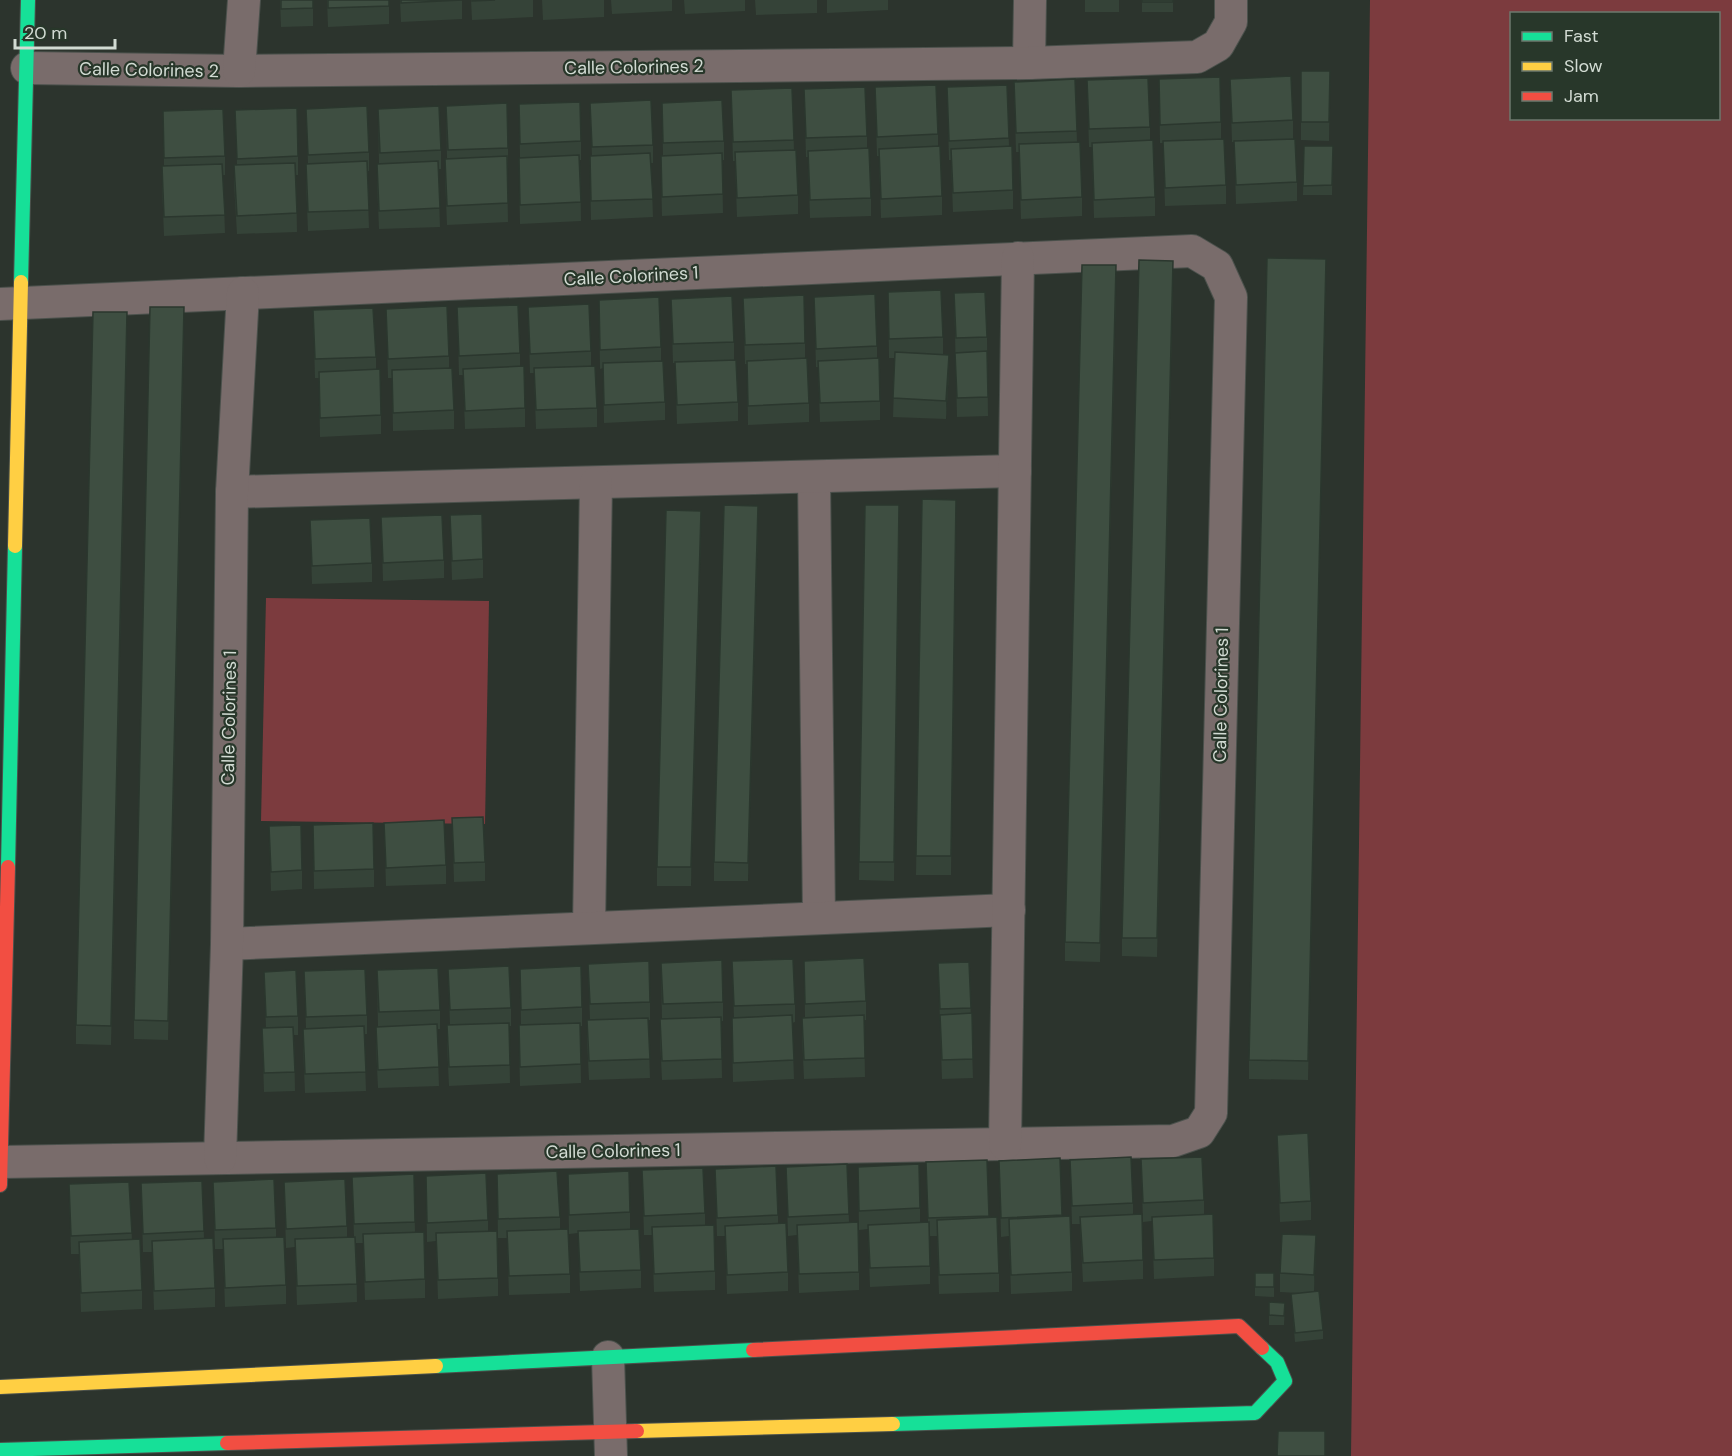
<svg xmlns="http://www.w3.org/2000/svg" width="1732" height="1456" viewBox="0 0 1732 1456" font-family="'DM Sans',sans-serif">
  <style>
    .green { fill: #7c3b3e; fill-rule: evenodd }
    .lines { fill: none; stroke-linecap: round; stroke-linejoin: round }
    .street-casing { stroke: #4b514c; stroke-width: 34 }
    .fast-casing { stroke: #4b514c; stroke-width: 16 }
    .slow-casing { stroke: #4b514c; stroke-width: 16 }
    .jam-casing { stroke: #4b514c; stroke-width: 16 }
    .street { stroke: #796c6b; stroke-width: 32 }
    .fast { stroke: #16e098; stroke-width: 14 }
    .slow { stroke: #ffcf43; stroke-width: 14 }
    .jam { stroke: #f24e42; stroke-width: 14 }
    .wall { fill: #354338 }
    .shaded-wall { fill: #2b372e }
    .building { fill: #3e4e41; stroke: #2b372e; stroke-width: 1.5 }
    .labels { text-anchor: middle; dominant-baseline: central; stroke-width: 4.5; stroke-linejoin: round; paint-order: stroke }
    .street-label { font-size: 18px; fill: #d2dbd3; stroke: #28372a }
  </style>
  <rect width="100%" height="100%" fill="#2c342d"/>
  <!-- green -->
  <g class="green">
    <path d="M1370,0H1732V1456H1351ZM1512,14H1718V118H1512Z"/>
    <path d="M266,598L489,601L485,824L261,821Z"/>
  </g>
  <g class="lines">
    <defs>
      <g id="street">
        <path d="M1029,63L1030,0"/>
        <path d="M27,68L239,71L1029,63L1197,57L1218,45L1231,22V0"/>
        <path d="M239,71L244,0"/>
        <path d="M0,304L1192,251L1217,266L1231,297L1211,1113L1199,1132L1173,1141L1,1162"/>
        <path d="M814,477L819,918"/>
        <path d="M232,492L1015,471"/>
        <path d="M589,928L596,483"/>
        <path d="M227,944L1009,910"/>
        <path d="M1005,1144L1018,258"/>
        <path d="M220,1158L227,944L232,492L243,293"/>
        <path d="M608,1357L611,1456"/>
      </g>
      <g id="fast">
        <path d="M21,282L28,0"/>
        <path d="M8,867L15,546"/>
        <path d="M436,1366L753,1350"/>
        <path d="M893,1424L1255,1413L1285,1381L1277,1362L1262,1348"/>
        <path d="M0,1450L227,1443"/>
      </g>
      <g id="slow">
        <path d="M15,546L21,282"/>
        <path d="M0,1387L436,1366"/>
        <path d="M637,1431L893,1424"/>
      </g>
      <g id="jam">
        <path d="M0,1185L8,867"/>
        <path d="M753,1350L1239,1326L1262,1348"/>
        <path d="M227,1443L637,1431"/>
      </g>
    </defs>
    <!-- street casing -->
    <use href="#street" class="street-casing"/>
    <!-- fast casing -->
    <use href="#fast" class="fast-casing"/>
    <!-- slow casing -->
    <use href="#slow" class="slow-casing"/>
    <!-- jam casing -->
    <use href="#jam" class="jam-casing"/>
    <!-- street -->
    <use href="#street" class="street"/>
    <!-- fast -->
    <use href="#fast" class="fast"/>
    <!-- slow -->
    <use href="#slow" class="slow"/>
    <!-- jam -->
    <use href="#jam" class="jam"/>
  </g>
  <!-- wall -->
  <g class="wall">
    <path d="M280,0H313V26L281,27Z"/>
    <path d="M327,0H389V24L328,27Z"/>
    <path d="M400,0H462V19L401,22Z"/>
    <path d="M471,0H533V17L472,20Z"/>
    <path d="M542,0H604V17L543,20Z"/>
    <path d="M611,0H672V11L612,14Z"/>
    <path d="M684,0H745V11L685,14Z"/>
    <path d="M755,0H817V13L756,15Z"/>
    <path d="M827,0H888V10L827,13Z"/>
    <rect x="1085" y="0" width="34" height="12"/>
    <rect x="1142" y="0" width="31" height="12"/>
    <path d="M1301,71H1330L1329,141L1301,140Z"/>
    <path d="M1075,79L1077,142L1082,197V216L1021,219L1019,152H1016L1014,82Z"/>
    <path d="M1159,79L1221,122V139L1226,185V204L1165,206L1163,143H1160Z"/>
    <path d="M1230,79L1293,120V139L1297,182V201L1236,204L1234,142H1232Z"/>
    <path d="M1087,80L1150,127V141L1155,197V216L1094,218L1092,147H1089Z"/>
    <path d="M1007,85L1009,146L1013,190V209L953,212L951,160H949L947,87Z"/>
    <path d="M875,87L938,134V147L942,196V215L881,218L879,156H877Z"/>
    <path d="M792,88L794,150L798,195V214L737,217L735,161H733L731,90Z"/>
    <path d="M804,89L867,136V149L871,198V216L810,218L808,157H806Z"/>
    <path d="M590,103L653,145V163H651L653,217L591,220L590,175V156H592Z"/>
    <path d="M662,103L724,141V160H722L723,213L662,216L661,175V156H663Z"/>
    <path d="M519,104L581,141V160H580L581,221L520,224L519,176V158H520Z"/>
    <path d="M446,106L508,148V167H507L508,222L447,225L445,177V159L447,158Z"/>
    <path d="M306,109L369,152V171H367L369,228L308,231L306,182V164H308Z"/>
    <path d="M378,109L441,150V169H438L440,227L379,229L377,182V164H379Z"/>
    <path d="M235,110L298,156V175H296L297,232L237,234L234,184V165H237Z"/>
    <path d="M163,111L225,156V175H223L225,233L164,236L162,185V166H164Z"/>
    <path d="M1304,146H1333L1332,195H1303Z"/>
    <path d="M1326,259L1308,1080L1249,1079V1060Z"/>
    <path d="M1173,279L1157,957L1122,956V938Z"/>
    <path d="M1116,284L1100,962L1065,961V942Z"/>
    <path d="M888,292L943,337V354L949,373L946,419L893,417L895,358H889Z"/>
    <path d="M954,293L987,337L988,416L957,417Z"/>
    <path d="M814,297L877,346V358L880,401V420L820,422L818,367H816Z"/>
    <path d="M743,298L805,343V358L809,403V422L748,425L747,364H745Z"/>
    <path d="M671,299L734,342V360L738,402V421L677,424L675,363H673Z"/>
    <path d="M599,300L661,347V361L665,402V420L604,423L603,368L600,369Z"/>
    <path d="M457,307L520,353V366L525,408V427L465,429L463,375H459Z"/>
    <path d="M528,307L591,351V366L597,408V427L536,429L534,373H530Z"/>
    <path d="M386,309L449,356V368L454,410V429L393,431L392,378H388Z"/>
    <path d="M313,310L376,357V369L381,415V434L320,437L319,378H315Z"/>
    <path d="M184,326L168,1040L134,1039V1020Z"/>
    <path d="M127,331L111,1045L76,1044V1025Z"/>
    <path d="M922,499L956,500L951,875H916Z"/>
    <path d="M865,505H899L894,881L859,880Z"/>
    <path d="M450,515L483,559V578L452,580Z"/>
    <path d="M381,517L444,560V578L383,581Z"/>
    <path d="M310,520L372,563V582L312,584Z"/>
    <path d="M758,525L748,881H714V862Z"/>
    <path d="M701,530L691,886H657V867Z"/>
    <path d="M452,818L485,862V881L454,882Z"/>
    <path d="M384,823L446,865V884L386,886Z"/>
    <path d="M313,825L374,869V887L314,889Z"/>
    <path d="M269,826L302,870V889L271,891Z"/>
    <path d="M732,961L795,1004V1022L792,1023L794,1079L733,1082L732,1037V1018H734Z"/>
    <path d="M804,961L866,1001V1020H864L865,1077L804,1079L802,1036V1018L805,1017Z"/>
    <path d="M969,962L973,1078L942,1079L938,963Z"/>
    <path d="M661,963L723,1002V1021H721L722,1078L662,1080L660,1038V1019H662Z"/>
    <path d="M588,964L650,1002V1020H648L650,1078L589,1080L587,1039V1020H590Z"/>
    <path d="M448,969L511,1008V1026H509L510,1083L449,1086L447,1044V1025H450Z"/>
    <path d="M520,969L582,1007V1026H580L581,1083L520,1086L519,1044V1025H521Z"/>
    <path d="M377,970L440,1010V1029H437L439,1086L378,1088L376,1046V1027H378Z"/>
    <path d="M304,971L367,1015V1034H364L366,1091L305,1093L303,1047V1029L306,1028Z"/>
    <path d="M264,972L298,1016V1035H294L295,1091L264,1092L262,1028H266Z"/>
    <path d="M1277,1135L1311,1201V1220L1280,1222Z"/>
    <path d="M1060,1158L1062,1216L1072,1272V1291L1011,1294L1009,1236L1001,1237L999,1161Z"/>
    <path d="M1141,1159L1204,1200V1214L1214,1258V1276L1154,1279L1152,1221L1143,1222Z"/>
    <path d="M987,1160L989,1217L999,1273V1292L939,1294L937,1236H930V1284L870,1287L868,1229L859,1230L858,1167L920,1208V1222H928L926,1162Z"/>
    <path d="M1070,1160L1133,1203V1215L1143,1260V1279L1083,1282L1080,1224H1072Z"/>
    <path d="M847,1164L849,1222L859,1272V1290L799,1293L797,1235L788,1236L786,1167Z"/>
    <path d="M715,1169L778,1215V1224L788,1272V1291L727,1294L725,1236H717Z"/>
    <path d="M642,1170L705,1213V1225L715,1271V1290L654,1292L652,1235H644Z"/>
    <path d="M414,1174L415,1232L425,1279V1298L365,1300L363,1243H356L357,1302L297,1305L295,1247L286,1248L284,1182L347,1226V1237H354L352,1177Z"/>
    <path d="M497,1174L560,1217V1229L570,1274V1293L509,1295L507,1238H498Z"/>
    <path d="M568,1174L630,1212V1229L641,1270V1288L580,1291L578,1233L569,1234Z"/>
    <path d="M426,1176L488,1220V1231L498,1278V1296L438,1299L436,1241L427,1242Z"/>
    <path d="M202,1181L204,1238L215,1288V1307L154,1310L152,1252H143L141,1183Z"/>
    <path d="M129,1182L132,1240L142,1290V1309L81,1312L79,1254H71L69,1184Z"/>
    <path d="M213,1182L276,1228V1237L286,1285V1304L225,1307L223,1249H215Z"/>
    <path d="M1316,1254L1314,1292L1323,1330V1339L1295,1342L1291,1294L1299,1293L1280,1292V1273Z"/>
    <path d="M1255,1273H1274V1297L1255,1296Z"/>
    <path d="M1269,1302L1285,1303L1284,1325H1269Z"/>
  </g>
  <!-- shaded-wall -->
  <g class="shaded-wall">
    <path d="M949,355V373L946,419V401Z"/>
    <path d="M758,506V525L748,881V863Z"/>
    <path d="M701,511V530L691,886V867Z"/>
    <path d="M1316,1235V1254L1314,1294V1275Z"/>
  </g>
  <!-- building -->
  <g class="building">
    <path d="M281,0H313V8L281,9Z"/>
    <path d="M328,0H389V6L328,8Z"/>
    <path d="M401,0H462L401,3Z"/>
    <path d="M472,0H495L472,1Z"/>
    <rect x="1142" y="0" width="31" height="2"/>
    <path d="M1301,71H1330L1329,122H1301Z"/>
    <path d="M1291,76L1293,120L1232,123L1230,79Z"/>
    <path d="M1220,77L1221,122L1160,125L1159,79Z"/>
    <path d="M1148,78L1150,127L1089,129L1087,80Z"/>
    <path d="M1075,79L1077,131L1016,133L1014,82Z"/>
    <path d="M936,85L938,134L877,137L875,87Z"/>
    <path d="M1007,85L1009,138L949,141L947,87Z"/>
    <path d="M865,87L867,136L806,138L804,89Z"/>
    <path d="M792,88L794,140L733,142L731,90Z"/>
    <path d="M651,100L653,145L592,147L590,103Z"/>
    <path d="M722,100L724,141L663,143L662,103Z"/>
    <path d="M580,102L581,141L520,144L519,104Z"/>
    <path d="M507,103L508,148L448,150L446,106Z"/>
    <path d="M367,106L369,152L308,155L306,109Z"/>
    <path d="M439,106L441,150L380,153L378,109Z"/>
    <path d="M297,108L298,156L237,159L235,110Z"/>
    <path d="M223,109L225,156L164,158L163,111Z"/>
    <path d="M1224,139L1226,185L1165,188L1163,141Z"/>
    <path d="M1295,139L1297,182L1236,185L1234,141Z"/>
    <path d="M1153,140L1155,197L1094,200L1092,143Z"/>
    <path d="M1080,142L1082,197L1021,200L1019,144Z"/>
    <path d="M940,146L942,196L881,199L879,149Z"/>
    <path d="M1012,146L1013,190L953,193L951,149Z"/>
    <path d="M1304,146H1333L1332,185L1303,186Z"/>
    <path d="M869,148L871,198L810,200L808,151Z"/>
    <path d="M796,150L798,195L737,198L735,152Z"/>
    <path d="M650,153L653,199L591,201L590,156Z"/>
    <path d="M722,153L723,194L662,197L661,156Z"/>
    <path d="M579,155L581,202L520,205L519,158Z"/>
    <path d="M507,156L508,203L447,206L445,159Z"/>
    <path d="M367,161L369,210L308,212L306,164Z"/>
    <path d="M438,161L440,208L379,211L377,164Z"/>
    <path d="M295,163L297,213L237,216L234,165Z"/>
    <path d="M222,164L225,215L164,217L162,166Z"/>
    <path d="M1267,258L1326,259L1308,1061L1249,1060Z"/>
    <path d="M1139,260L1173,261L1157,938H1122Z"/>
    <path d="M1082,265H1116L1100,943L1065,942Z"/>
    <path d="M941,290L943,337L889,339L888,292Z"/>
    <path d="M985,292L987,337L956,338L954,293Z"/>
    <path d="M875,294L877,346L816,349L814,297Z"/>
    <path d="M804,295L805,343L745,345L743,298Z"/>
    <path d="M732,296L734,342L673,344L671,299Z"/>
    <path d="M659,297L661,347L600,350L599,300Z"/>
    <path d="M589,304L591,351L530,354L528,307Z"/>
    <path d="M518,305L520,353L459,356L457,307Z"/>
    <path d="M447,306L449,356L388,359L386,309Z"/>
    <path d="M150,307H184L168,1021L134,1020Z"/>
    <path d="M373,308L376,357L315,359L313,310Z"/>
    <path d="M93,312H127L111,1026L76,1025Z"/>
    <path d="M987,351L988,397L957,398L955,353Z"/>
    <path d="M895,352L949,355L946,401L893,398Z"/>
    <path d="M807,358L809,403L748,406L747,361Z"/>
    <path d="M879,358L880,401L820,403L818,361Z"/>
    <path d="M736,360L738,402L677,405L675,362Z"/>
    <path d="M663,361L665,402L604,405L603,363Z"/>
    <path d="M524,366L525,408L465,411L463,369Z"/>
    <path d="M595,366L597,408L536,410L534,368Z"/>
    <path d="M452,368L454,410L393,413L392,370Z"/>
    <path d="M380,369L381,415L320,418L319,372Z"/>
    <path d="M922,499L956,500L951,856H916Z"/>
    <path d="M724,505L758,506L748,863L714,862Z"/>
    <path d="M865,505H899L894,862H859Z"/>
    <path d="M666,510L701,511L691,867H657Z"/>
    <path d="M482,514L483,559L452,561L450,515Z"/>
    <path d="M442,515L444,560L383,563L381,517Z"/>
    <path d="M370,518L372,563L312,566L310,520Z"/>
    <path d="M483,817L485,862L454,863L452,818Z"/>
    <path d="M444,820L446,865L386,868L384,823Z"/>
    <path d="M373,823L374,869L314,871L313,825Z"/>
    <path d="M301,825L302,870L271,872L269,826Z"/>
    <path d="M864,958L866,1001L805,1004L804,961Z"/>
    <path d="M793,959L795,1004L734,1006L732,961Z"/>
    <path d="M722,960L723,1002L663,1004L661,963Z"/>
    <path d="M649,961L650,1002L590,1004L588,964Z"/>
    <path d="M969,962L971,1008L940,1009L938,963Z"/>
    <path d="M509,966L511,1008L450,1010L448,969Z"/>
    <path d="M581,966L582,1007L521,1010L520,969Z"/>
    <path d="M438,968L440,1010L379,1012L377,970Z"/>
    <path d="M365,969L367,1015L306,1017L304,971Z"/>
    <path d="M296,970L298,1016L266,1017L264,972Z"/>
    <path d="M972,1013L973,1059L942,1060L940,1015Z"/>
    <path d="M792,1015L794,1060L733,1063L732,1018Z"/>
    <path d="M864,1015L865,1058L804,1060L802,1018Z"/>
    <path d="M721,1017L722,1059L662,1061L660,1019Z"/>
    <path d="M648,1018L650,1059L589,1061L587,1020Z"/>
    <path d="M509,1023L510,1065L449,1067L447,1025Z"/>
    <path d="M580,1023L581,1064L520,1067L519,1025Z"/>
    <path d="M437,1024L439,1067L378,1070L376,1027Z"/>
    <path d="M364,1026L366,1072L305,1074L303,1029Z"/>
    <path d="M293,1027L295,1072L264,1073L262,1028Z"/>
    <path d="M1308,1133L1311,1201L1280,1203L1277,1135Z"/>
    <path d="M1131,1157L1133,1203L1072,1206L1070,1160Z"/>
    <path d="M1202,1157L1204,1200L1143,1203L1141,1159Z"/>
    <path d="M1060,1158L1062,1215L1001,1218L999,1161Z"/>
    <path d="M987,1160L989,1216L928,1218L926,1162Z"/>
    <path d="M847,1164L849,1214L788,1217L786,1167Z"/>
    <path d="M919,1164L920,1208L859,1211L858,1167Z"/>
    <path d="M776,1166L778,1215L717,1218L715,1169Z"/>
    <path d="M703,1168L705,1213L644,1216L642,1170Z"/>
    <path d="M557,1171L560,1217L498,1219L497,1174Z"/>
    <path d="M629,1171L630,1212L569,1215L568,1174Z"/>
    <path d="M486,1173L488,1220L427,1223L426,1176Z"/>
    <path d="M414,1174L415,1222L354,1224L352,1177Z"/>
    <path d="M274,1179L276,1228L215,1230L213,1182Z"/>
    <path d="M345,1179L347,1226L286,1229L284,1182Z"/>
    <path d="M202,1181L204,1231L143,1234L141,1183Z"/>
    <path d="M129,1182L132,1233L71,1236L69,1184Z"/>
    <path d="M1142,1214L1143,1260L1083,1263L1080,1217Z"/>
    <path d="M1213,1214L1214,1258L1154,1260L1152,1217Z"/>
    <path d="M1070,1216L1072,1272L1011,1275L1009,1219Z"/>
    <path d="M997,1217L999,1273L939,1275L937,1220Z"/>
    <path d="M858,1222L859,1272L799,1274L797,1225Z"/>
    <path d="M929,1222L930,1266L870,1268L868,1225Z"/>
    <path d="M786,1223L788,1272L727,1275L725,1226Z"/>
    <path d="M714,1225L715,1271L654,1274L652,1227Z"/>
    <path d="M568,1229L570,1274L509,1276L507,1231Z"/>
    <path d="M639,1229L641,1270L580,1272L578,1231Z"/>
    <path d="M497,1231L498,1278L438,1280L436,1233Z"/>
    <path d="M424,1232L425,1279L365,1282L363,1234Z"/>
    <path d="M1282,1234L1316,1235L1314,1275L1280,1273Z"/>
    <path d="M284,1237L286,1285L225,1288L223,1239Z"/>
    <path d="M355,1237L357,1284L297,1286L295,1239Z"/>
    <path d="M213,1238L215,1288L154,1291L152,1241Z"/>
    <path d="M140,1239L142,1290L81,1293L79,1242Z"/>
    <rect x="1255" y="1273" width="19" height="14"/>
    <path d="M1319,1291L1323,1330L1295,1333L1291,1294Z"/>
    <path d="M1269,1302L1285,1303L1284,1316L1269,1315Z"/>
    <path d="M1278,1431H1325V1456H1277Z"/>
  </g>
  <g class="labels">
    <!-- street labels -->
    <g class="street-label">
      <text transform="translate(634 67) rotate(-1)">Calle Colorines 2</text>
      <text transform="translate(149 70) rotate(1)">Calle Colorines 2</text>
      <text transform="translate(631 276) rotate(-3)">Calle Colorines 1</text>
      <text transform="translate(1221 695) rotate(-89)">Calle Colorines 1</text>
      <text transform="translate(229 718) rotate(-89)">Calle Colorines 1</text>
      <text transform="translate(613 1151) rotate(-1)">Calle Colorines 1</text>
    </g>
  </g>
  <!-- legend -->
  <rect x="1510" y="12" width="210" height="108" fill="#28372a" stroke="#6c796e" stroke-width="1.5"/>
  <rect x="1522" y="32" width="30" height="9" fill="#16e098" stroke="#6c796e" stroke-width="1.5"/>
  <text x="1564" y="42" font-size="18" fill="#d2dbd3">Fast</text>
  <rect x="1522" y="62" width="30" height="9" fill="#ffcf43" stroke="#6c796e" stroke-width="1.5"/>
  <text x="1564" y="72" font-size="18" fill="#d2dbd3">Slow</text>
  <rect x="1522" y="92" width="30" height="9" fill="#f24e42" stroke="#6c796e" stroke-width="1.5"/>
  <text x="1564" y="102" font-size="18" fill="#d2dbd3">Jam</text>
  <!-- scale -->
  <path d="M15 39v9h100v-9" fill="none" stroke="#d2dbd3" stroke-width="3"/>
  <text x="24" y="39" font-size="18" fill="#d2dbd3" stroke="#28372a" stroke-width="4.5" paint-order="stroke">20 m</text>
</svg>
